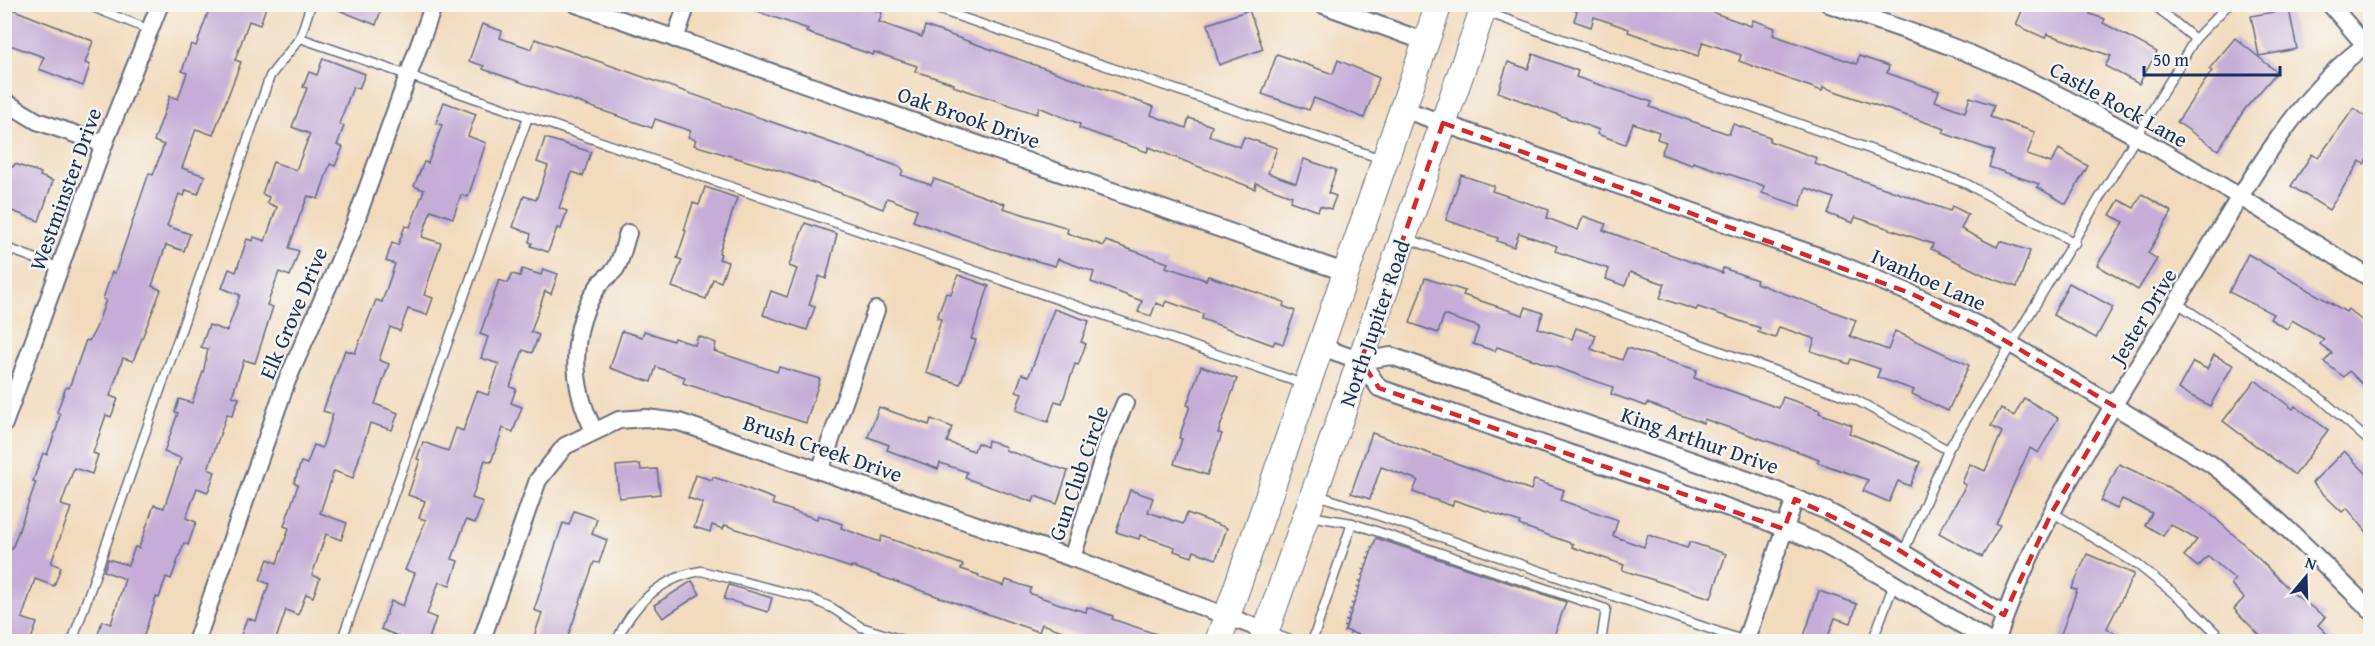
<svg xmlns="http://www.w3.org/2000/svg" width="2375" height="646" viewBox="0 0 2375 646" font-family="'Gentium Book Plus',serif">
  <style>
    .building { fill: #c5add7 }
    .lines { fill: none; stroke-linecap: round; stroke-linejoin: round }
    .service-casing { stroke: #666b7f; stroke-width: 11 }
    .minor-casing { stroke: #666b7f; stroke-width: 20 }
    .primary-casing { stroke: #666b7f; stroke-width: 28 }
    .path { stroke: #666b7f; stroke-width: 3; stroke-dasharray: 1.5 4.5; stroke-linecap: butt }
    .service { stroke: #fff; stroke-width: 8 }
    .minor { stroke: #fff; stroke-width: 16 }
    .primary { stroke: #fff; stroke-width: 26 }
    .marked { fill: none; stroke: #d62828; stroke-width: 4.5; stroke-dasharray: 12 8; stroke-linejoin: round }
    .labels { text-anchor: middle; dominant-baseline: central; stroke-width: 4.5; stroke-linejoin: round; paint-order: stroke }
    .street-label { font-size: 22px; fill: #1b2f5e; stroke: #f6f6f2 }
  </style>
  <rect width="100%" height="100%" fill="#f6f6f2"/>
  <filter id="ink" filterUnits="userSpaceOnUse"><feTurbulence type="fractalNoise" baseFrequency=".0167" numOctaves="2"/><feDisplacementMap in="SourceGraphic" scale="12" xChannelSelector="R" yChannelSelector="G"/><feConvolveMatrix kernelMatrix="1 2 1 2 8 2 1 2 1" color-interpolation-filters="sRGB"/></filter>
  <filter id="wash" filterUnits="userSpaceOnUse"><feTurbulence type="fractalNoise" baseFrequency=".008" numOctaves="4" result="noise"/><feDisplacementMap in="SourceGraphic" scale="24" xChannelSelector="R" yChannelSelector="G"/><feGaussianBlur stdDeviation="1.35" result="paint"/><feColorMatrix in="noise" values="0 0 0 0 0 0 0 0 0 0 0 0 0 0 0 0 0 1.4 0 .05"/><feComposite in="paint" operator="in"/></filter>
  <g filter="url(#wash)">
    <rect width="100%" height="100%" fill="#f2dbbc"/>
    <g id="blocks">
      <!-- building -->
      <g class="building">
        <path d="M211,4H267L260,25L249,21L235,60L241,62L213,135L196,129L182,168L205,176L198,194L186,190L184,196L179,194L167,226L190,234L184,251L166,245L152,286L161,290L133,361L123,358L110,396L118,399L111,417L106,415L93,453L98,455L92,474L74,468L61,505L71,508L51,563L61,567L54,586L35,579L22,618L37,623L30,642H4V547L12,549L36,482L33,481L43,453L47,455L57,427L60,414L57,412L66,387L69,388L86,340L89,341L96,328L106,300L103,299L112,272L115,273L149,173L153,175L164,145L154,141L170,96L178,99L187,73L182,71L191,44L196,46Z"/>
        <path d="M324,4H383L376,25Z"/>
        <path d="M745,4H858L882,13L879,22L922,37L925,26L1154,107L1151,115L1186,128L1189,118L1212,126L1209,136L1240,147L1244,137L1277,148L1268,173L1296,183L1304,159L1336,170L1328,193L1336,196L1331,209L1320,206L1318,211L1290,201L1292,196L1256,183L1255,189L1149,147L1147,152L1079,128L1080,124L1039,107L1037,114L953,86L954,84L915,71L917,66L874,52L873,55L806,32L808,29L744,7Z"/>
        <path d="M1564,4H1689L1751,26L1753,20L1775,28L1773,35L1857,64L1859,56L1889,66L1887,73L1939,91L1935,101L1965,112L1970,97L1994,105L1990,117L2035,132L2027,155L2051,163L2059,149L2088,166L2066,204L2037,187L2039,184L1989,167L1994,151L1943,133L1945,129L1823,87L1822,91L1783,77L1739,61L1741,55L1703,42L1698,56L1628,32L1629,29L1594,17L1591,27L1574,21L1577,11L1564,7Z"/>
        <path d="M2025,4H2093L2090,14L2105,19L2103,23L2157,52L2139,84L2105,66L2111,56L2047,34L2045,38L2016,25Z"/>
        <path d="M4,6L93,41L85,63L90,65L83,86L39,69L44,57L4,43Z"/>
        <path d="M2289,9L2297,49L2259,56L2251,16Z"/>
        <path d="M1249,10L1263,49L1219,65L1208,24Z"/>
        <path d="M482,24L502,31L500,38L532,49L535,39L900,167L903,170L901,175L931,185L934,179L1005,204L1003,208L1068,228L1067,233L1104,246L1106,241L1168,263L1166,267L1206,280L1208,276L1284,302L1283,306L1295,311L1283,344L1275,341L1273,345L1202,319L1203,314L1166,301L1164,306L1156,303L1151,316L1138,312L1142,301L1091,282L1094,272L1058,259L1055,266L993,249L913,221L917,209L887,198L883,209L787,173L694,145L696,140L688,137L691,131L655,119L652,128L483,69L484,66L469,61Z"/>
        <path d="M2235,38L2277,72L2245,109L2218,150L2177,122L2212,71L2209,69Z"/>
        <path d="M1277,54L1333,74L1338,60L1379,78L1364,118L1314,98L1309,110L1262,94Z"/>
        <path d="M1533,54L1578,71L1576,77L1652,102L1650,107L1729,134L1733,124L1770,137L1769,141L1817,158L1815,164L1950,211L1952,206L1968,214L1961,229L1997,247L2000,241L2030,251L2017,287L1988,277L1931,249L1933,244L1855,217L1853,223L1828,214L1834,198L1806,188L1800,206L1762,193L1764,186L1693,162L1692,165L1661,154L1666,142L1657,139L1659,132L1633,123L1625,144L1597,134L1599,130L1498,92L1508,62L1528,69Z"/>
        <path d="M323,58L365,74L359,89L353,87L339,124L344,126L337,145L343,147L335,166L330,164L318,199L308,196L300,215L289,248L299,251L290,276L279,272L267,305L273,307L255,363L244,360L232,396L239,398L232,416L227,414L208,469L215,472L208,492L197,488L186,518L196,522L188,545L184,543L171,579L166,577L159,598L156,597L142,642H109L97,638L102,621L111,624L125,579L104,571L108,559L128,565L135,547L139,548L154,505L164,508L181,458L164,452L178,413L175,412L179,399L192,403L204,369L208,349L201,347L209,325L227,331L240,295L222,288L229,269L236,272L247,239L253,241L254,237L265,241L277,207L267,203L269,197L262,194L273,162L296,170L310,134L292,127L307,88L303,87L309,72L317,75Z"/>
        <path d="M444,102L476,114L468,136L486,143L468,197L461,195L453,218L431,210L422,237L441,243L424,295L433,298L427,315L408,309L400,331L390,327L379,360L389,364L375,404L398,413L392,430L370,423L353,478L334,471L320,513L347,523L341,540L326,534L312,575L320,578L313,597L306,594L298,615L286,610L275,642H249L240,638L247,618L256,621L269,584L260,580L268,559L277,563L289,528L284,526L298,485L294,483L301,462L307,464L314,445L322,448L333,414L323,411L345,350L355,353L376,300L382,302L395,264L386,261L392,243L398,245L405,226L410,227L424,190L414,186L424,162L428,163L442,125L436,123Z"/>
        <path d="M2354,108L2370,120V155L2364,164L2360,161L2329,210L2291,186L2312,154L2318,158Z"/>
        <path d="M545,138L591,152L583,176L572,172L559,208L567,211L561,229L557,228L548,252L531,246L532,243L529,242L531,234L513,227L524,196L536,200L548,166L537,162Z"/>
        <path d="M15,164L41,173L40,176L53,181L39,221L4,208V178L9,166L13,167Z"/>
        <path d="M1461,175L1494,186L1492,191L1549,210L1547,218L1578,230L1583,216L1606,224L1603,230L1722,273L1723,268L1757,280L1756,283L1856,320L1850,336L1888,350L1895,331L1969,365L1948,411L1912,394L1914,390L1877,377L1880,369L1851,359L1849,364L1811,351L1815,339L1779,327L1775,338L1758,332L1760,328L1698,307L1696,310L1660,298L1665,284L1630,272L1625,286L1606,279L1609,269L1555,251L1557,246L1519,233L1514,247L1497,241L1498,238L1446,220Z"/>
        <path d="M705,187L737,198L719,253L721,254L719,259L728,262L721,282L713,279L706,299L672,287L682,260L677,258L686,231L684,230L693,203L699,205Z"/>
        <path d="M2142,194L2172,212L2148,253L2157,259L2138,290L2097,265L2124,222L2110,215L2119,200L2134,208Z"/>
        <path d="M805,223L837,234L826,279L819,276L809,305L815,307L807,330L763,315L771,291L787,297L797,269L789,266Z"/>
        <path d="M2248,254L2346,312L2348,309L2370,327V391L2349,371L2344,377L2324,362L2332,353L2320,344L2324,339L2292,320L2287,329L2270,319L2273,314L2229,292Z"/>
        <path d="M522,269L541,275L543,269L558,274L551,294L545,291L531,332L539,335L532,353L523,350L510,387L516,389L511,403L522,407L513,432L503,428L491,462L485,460L472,498L483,502L475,523L466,520L452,559L458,561L450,585L439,582L427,614L436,618L428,642H396L398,636L381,629L391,601L403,606L415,573L405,570L426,520L419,518L425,501L408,495L420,460L417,459L423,442L448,451L456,428L463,431L477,391L488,395L499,364L481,358L488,337L480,334L499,280L508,283L512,274L520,276Z"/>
        <path d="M958,275L989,286L971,339L976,340L960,384L926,373L941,319L937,318L946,293L951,294Z"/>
        <path d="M1425,278L1465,291L1463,295L1523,315L1526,307L1543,313L1538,328L1572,339L1576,328L1596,335L1591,349L1622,360L1627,348L1697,370L1694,378L1779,408L1783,397L1820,410L1819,413L1852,425L1849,433L1920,462L1910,486L1898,481L1889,502L1863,491L1868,480L1817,462L1819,459L1704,419L1703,423L1647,403L1646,406L1611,394L1613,387L1497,347L1495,351L1473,344L1479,327L1444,315L1438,333L1410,323Z"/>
        <path d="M2069,283L2113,307L2096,338L2053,315Z"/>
        <path d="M1054,309L1089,321L1081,342L1086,344L1078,365L1075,364L1062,403L1055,401L1048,422L1016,410L1022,393L1016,391L1022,374L1029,376Z"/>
        <path d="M622,331L642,337L644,331L673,341L674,338L695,345L698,336L716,343L714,351L777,372L779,367L820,379L806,423L683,383L685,377L656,367L651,382L610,368Z"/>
        <path d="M2214,355L2233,365L2210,406L2178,389L2193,362L2207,369Z"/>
        <path d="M1201,366L1237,379L1218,433L1222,434L1207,475L1174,464L1182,439L1179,438L1190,406L1187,405Z"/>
        <path d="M2255,380L2293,409L2295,406L2328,430L2295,475L2223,421Z"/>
        <path d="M2024,398L2058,418L2038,453L2030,448L1996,524L2000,525L1982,557L1939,533L1966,485L1962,483L1970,464L1985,471L2002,432L1991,426L2001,408L2014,416Z"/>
        <path d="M879,407L929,425L931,419L952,427L947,442L974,451L977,443L987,447L988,440L1006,447L1005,450L1068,471L1057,504L1035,496L1033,502L965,478L967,472L940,463L938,469L887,450L889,445L868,437Z"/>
        <path d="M1372,433L1531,490L1534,480L1564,490L1560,500L1618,520L1613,536L1644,547L1648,535L1687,548L1690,542L1726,554L1711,598L1622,570L1624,565L1572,547L1573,544L1519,525L1520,522L1454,500L1452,506L1413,492L1418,480L1381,467L1370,499L1351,493Z"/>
        <path d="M2344,451L2370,477V536L2347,508L2342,512L2312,483Z"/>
        <path d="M640,464L641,470L657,469L660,494L619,498L616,466Z"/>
        <path d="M2119,464L2168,487L2205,509L2245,545L2294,594L2325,617L2318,625L2335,642H2266L2234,609L2244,598L2231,584L2235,579L2208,556L2198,567L2184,556L2197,540L2170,524L2163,536L2145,525L2152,513L2122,499L2117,509L2101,501Z"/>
        <path d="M696,475L712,480L713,477L738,485L774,499L772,504L817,519L818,515L842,524L841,528L880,542L882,536L922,550L963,565L961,569L979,575L978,577L1004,586L1006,580L1031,588L1029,593L1071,608L1086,612L1087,607L1113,616L1112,619L1171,639L1170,642H1076L1077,636L1042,624L1039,632L851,566V568L725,525L723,529L712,525L710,532L694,527L703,503L688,498Z"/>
        <path d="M1130,490L1153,498L1148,512L1183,524L1187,513L1227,528L1216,559L1194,551L1192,557L1174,551L1175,547L1140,535L1139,539L1116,532Z"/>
        <path d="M574,511L597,519L592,534L607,540L599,563L594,562L566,642H532L542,613L534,610L563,523L569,525Z"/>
        <path d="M1376,538L1566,602L1552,642H1378L1345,630Z"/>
        <path d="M2087,554L2134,574L2107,628L2126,642H2058L2077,590L2072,588Z"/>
        <path d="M692,581L700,594L663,618L654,605Z"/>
        <path d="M729,585L772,598L768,612L724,599Z"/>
        <path d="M1819,591L1857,604L1851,623L1835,618L1826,642H1802Z"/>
      </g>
    </g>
  </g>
  <g filter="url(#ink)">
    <use href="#blocks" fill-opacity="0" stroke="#666b7f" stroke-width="1.5"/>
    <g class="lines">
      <defs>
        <g id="service">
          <path d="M85,4L150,30"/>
          <path d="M922,4L1382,159"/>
          <path d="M2153,4L2195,39"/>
          <path d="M1486,12L1965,183L2075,243"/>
          <path d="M300,38L1303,384"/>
          <path d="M1406,238L1856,400L1948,450"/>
          <path d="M4,247L60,268"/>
          <path d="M2177,303L2318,396L2370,442"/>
          <path d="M1318,495L1745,641"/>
          <path d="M2052,512L2138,565L2187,604L2225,642"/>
          <path d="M1309,516L1352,523L1606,609L1601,642"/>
          <path d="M1903,553L1948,450L2195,39L2229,4"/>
          <path d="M1267,631L1295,642"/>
          <path d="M72,642L270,76L300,38L311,4"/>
          <path d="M341,642L528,117"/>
          <path d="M616,642C632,605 660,578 701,571L812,599L832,608L861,627L909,642"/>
          <path d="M1312,642L1352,523"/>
          <path d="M1872,642L1894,584"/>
        </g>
        <g id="minor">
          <path d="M576,4L1347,273"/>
          <path d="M1321,4L1426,42"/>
          <path d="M1829,4C1894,27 1962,47 2024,78C2142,135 2260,208 2370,278"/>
          <path d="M2330,4L2365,45"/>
          <path d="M675,39L687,4"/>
          <path d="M4,101L37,121L104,144"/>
          <path d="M1403,109L1832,261L1910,293L1984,328L2211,464C2269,508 2319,559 2370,610"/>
          <path d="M1319,346L1361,361L1391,356L1762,485L1827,511L1889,544L2004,615"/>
          <path d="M1361,361L1379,388L1761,519L1824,545L1883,577L1990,642"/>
          <path d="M4,424L104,144L160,4"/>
          <path d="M594,430C570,385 569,328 599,285C604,278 612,274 616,268C622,258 624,244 628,233"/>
          <path d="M820,471L876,310"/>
          <path d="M1072,558L1107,445L1125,403"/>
          <path d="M196,642L286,383L351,234L434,4"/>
          <path d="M481,642L538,480L565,446L619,420L646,418L679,422L1072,558L1266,631"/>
          <path d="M1745,642L1795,499"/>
          <path d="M1996,642C2035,522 2108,416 2172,310C2223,227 2290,95 2370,42"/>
        </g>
        <g id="primary">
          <path d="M1218,642L1439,4"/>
          <path d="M1262,642L1485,4"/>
        </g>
      </defs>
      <!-- service casing -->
      <use href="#service" class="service-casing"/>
      <!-- minor casing -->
      <use href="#minor" class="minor-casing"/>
      <!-- primary casing -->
      <use href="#primary" class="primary-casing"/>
      <!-- path -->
      <path class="path" d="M1373,642L1343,631L1373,543"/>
      <!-- service -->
      <use href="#service" class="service"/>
      <!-- minor -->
      <use href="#minor" class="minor"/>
      <!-- primary -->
      <use href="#primary" class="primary"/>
    </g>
  </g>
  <!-- marked area -->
  <path class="marked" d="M1443,123L1910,293L1984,328L2114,406L2052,512L2004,615L1889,544L1795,499L1784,529L1379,388L1361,361Z"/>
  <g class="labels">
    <!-- street labels -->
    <g class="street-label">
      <text transform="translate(2119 104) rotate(29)">Castle Rock Lane</text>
      <text transform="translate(969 117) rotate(19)">Oak Brook Drive</text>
      <text transform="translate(65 189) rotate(-70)">Westminster Drive</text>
      <text transform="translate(1929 279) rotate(24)">Ivanhoe Lane</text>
      <text transform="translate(293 313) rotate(-67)">Elk Grove Drive</text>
      <text transform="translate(2143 316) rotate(-59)">Jester Drive</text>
      <text transform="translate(1374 323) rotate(-71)">North Jupiter Road</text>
      <text transform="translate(1700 440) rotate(19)">King Arthur Drive</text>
      <text transform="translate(823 448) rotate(19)">Brush Creek Drive</text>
      <text transform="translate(1078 473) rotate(-71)">Gun Club Circle</text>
    </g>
  </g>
  <!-- margin -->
  <rect width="2375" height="646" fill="none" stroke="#f6f6f2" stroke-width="24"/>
  <!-- north arrow -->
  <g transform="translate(2306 577) rotate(19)" stroke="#f6f6f2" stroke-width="4.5" paint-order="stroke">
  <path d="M0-4.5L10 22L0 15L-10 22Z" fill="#1b2f5e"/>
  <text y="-9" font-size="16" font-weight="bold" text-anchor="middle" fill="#1b2f5e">N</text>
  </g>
  <!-- scale -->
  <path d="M2144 66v9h136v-9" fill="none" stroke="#1b2f5e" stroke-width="3"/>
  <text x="2153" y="66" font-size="18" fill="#1b2f5e" stroke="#f6f6f2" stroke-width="4.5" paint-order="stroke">50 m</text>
</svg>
